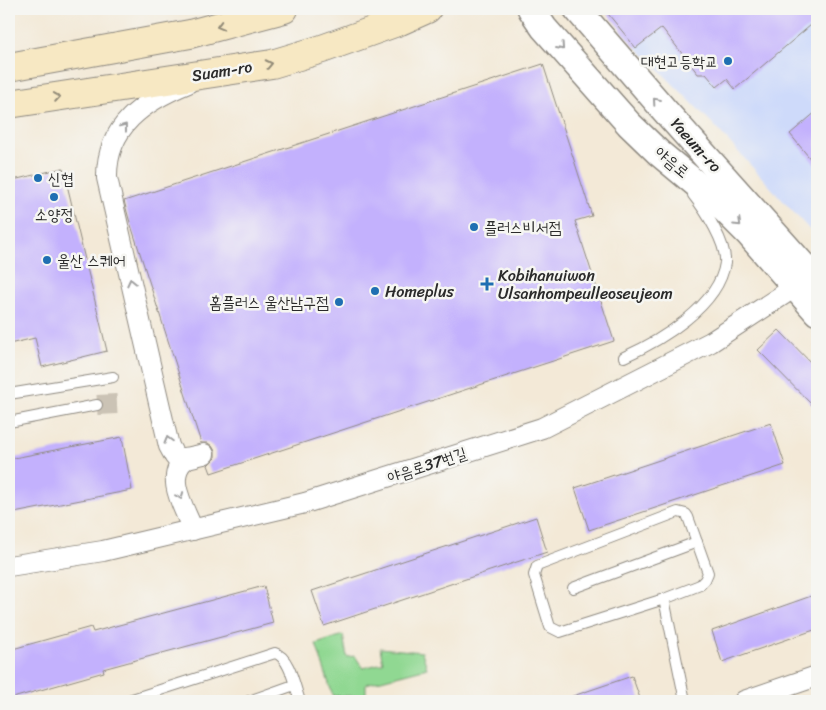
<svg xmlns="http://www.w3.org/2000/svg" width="826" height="710" viewBox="0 0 826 710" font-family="Sriracha,'Poor Story',sans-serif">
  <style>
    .built { fill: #cedafa }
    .green { fill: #90d892; stroke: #5e825e }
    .building { fill: #c3b1fd }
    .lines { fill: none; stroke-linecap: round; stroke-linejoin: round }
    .minor-tunnel { stroke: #cbc3b5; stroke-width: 20; stroke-dasharray: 20 10; stroke-linecap: butt }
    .service-casing { stroke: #8f8a81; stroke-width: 12 }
    .minor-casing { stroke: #8f8a81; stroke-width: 22 }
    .tertiary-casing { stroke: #8f8a81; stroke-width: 29 }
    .secondary-casing { stroke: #8f8a81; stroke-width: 30 }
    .service { stroke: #fff; stroke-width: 10 }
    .minor { stroke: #fff; stroke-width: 20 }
    .tertiary { stroke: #fff; stroke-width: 26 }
    .secondary { stroke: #f7e8c3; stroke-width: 28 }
    .oneway { stroke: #918a77 }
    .oneway2 { stroke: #a0a0a0 }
    .poi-dot { fill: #1f6fb2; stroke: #f6f6f2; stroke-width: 2 }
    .labels { text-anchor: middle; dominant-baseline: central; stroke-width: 5; stroke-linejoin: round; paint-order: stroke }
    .poi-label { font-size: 16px; fill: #2b2b2b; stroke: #f6f6f2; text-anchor: start }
    .street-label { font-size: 16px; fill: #2b2b2b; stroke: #f6f6f2 }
  </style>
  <rect width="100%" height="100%" fill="#f6f6f2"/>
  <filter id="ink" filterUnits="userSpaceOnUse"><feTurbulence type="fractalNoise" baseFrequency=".02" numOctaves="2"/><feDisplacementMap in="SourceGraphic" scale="10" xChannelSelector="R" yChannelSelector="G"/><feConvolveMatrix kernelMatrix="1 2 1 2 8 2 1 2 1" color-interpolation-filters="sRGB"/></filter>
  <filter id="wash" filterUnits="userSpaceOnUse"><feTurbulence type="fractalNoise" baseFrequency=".0096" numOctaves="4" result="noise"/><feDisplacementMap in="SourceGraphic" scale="20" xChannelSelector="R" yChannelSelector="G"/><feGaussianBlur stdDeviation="1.12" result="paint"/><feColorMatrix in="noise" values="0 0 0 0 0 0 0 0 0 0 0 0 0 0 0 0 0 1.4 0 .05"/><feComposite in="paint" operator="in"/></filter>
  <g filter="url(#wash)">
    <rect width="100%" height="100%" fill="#f3e9d7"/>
    <!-- built -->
    <path class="built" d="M605,9H817V238L712,123L628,39Z"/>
    <!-- green -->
    <path class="green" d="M343,635L347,657L355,656L363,668L383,663L380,648L422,652L427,668L366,684V696H333L316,644Z"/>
    <g id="blocks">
      <!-- building -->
      <g class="building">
        <path d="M604,9H817V20L735,89L727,79L717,87L706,74H698L662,28L636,48Z"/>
        <path d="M543,64L592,216L575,221L614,341L211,473L208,465L215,458V451L212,446L208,443H201L129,219L124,201Z"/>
        <path d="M817,111V167L790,134Z"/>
        <path d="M63,168L107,351L42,367L35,338L9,344V181Z"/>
        <path d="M779,330L817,369V410L758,350Z"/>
        <path d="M771,423L785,465L589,530L575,488Z"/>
        <path d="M122,437L132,490L9,514V459Z"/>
        <path d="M536,517L547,552L324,626L312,591Z"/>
        <path d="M264,586L273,623L103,669L104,672L9,699V650L91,627L93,632Z"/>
        <path d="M817,594V629L722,662L712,631Z"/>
        <path d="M632,676L641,701H567V698Z"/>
      </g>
    </g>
  </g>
  <g filter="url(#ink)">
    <use href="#blocks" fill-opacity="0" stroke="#8f8a81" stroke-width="1"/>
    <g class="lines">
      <!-- minor-tunnel -->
      <path class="minor-tunnel" d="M97,405L117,404"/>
      <defs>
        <g id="service">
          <path d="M624,357C660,341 719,306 725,263C727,244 705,210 693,195"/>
          <path d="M9,394L113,377"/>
          <path d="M9,422L97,405"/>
          <path d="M678,512L686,514L688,517L708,573L705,580L700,585L664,599L560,632L550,627L534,575L537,566Z"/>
          <path d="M573,588L697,542"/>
          <path d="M664,599L685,701"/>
          <path d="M126,701L275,653C290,657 295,688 300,701"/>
          <path d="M249,701L294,685"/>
        </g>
        <g id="minor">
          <path d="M188,83C144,101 106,126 107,178L169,446L175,457C185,460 194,456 204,454"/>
          <path d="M186,459C163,476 185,509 193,530"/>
          <path d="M9,566L103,551L305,503L542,428L711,342L795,287L805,278"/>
          <path d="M744,701L817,676"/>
        </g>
        <g id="tertiary">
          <path d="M531,9L544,28L629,124L659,153L712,197L748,233L817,312"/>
          <path d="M577,9L666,112L817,281"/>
        </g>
        <g id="secondary">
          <path d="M9,67L190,34L284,9"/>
          <path d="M9,104L272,64L322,49L400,21L427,9"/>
        </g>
      </defs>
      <!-- service casing -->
      <use href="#service" class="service-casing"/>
      <!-- minor casing -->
      <use href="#minor" class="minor-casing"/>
      <!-- tertiary casing -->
      <use href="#tertiary" class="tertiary-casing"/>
      <!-- secondary casing -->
      <use href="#secondary" class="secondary-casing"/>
      <!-- service -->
      <use href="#service" class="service"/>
      <!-- minor -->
      <use href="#minor" class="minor"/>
      <!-- tertiary -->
      <use href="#tertiary" class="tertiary"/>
      <!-- secondary -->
      <use href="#secondary" class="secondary"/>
    </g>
    <!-- one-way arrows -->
    <defs><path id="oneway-chevron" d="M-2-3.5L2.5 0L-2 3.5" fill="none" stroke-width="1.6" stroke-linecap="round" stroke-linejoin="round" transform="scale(1.25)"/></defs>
    <g class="oneway">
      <use href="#oneway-chevron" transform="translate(220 26) rotate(165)"/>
      <use href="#oneway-chevron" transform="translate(269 64) rotate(-12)"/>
      <use href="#oneway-chevron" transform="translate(57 97) rotate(-9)"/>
    </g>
    <g class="oneway2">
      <use href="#oneway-chevron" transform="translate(561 47) rotate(48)"/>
      <use href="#oneway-chevron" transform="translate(656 101) rotate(-131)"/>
      <use href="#oneway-chevron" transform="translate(124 127) rotate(-53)"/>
      <use href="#oneway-chevron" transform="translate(738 223) rotate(44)"/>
      <use href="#oneway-chevron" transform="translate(131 282) rotate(-103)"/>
      <use href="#oneway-chevron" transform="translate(168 440) rotate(-106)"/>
      <use href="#oneway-chevron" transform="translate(180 496) rotate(69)"/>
    </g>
  </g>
  <!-- markers -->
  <g class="poi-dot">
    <circle cx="728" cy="61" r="5"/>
    <circle cx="38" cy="178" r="5"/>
    <circle cx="54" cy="197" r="5"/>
    <circle cx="474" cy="227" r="5"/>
    <circle cx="47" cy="260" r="5"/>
    <path d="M484.5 276.5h5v5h5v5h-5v5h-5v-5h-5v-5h5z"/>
    <circle cx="375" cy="291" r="5"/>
    <circle cx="339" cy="302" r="5"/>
  </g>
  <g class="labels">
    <!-- poi labels -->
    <g class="poi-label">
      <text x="718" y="61" text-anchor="end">대현고등학교</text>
      <text x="48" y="178">신협</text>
      <text x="54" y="214" text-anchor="middle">소양정</text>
      <text x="484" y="227">플러스비서점</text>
      <text x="57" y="260">울산 스퀘어</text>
      <text x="498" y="275">Kobihanuiwon<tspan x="498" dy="18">Ulsanhompeulleoseujeom</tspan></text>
      <text x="385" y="291">Homeplus</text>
      <text x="329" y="302" text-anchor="end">홈플러스 울산남구점</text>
    </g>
    <!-- street labels -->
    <g class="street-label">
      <text transform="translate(222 71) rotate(-9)">Suam-ro</text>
      <text transform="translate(696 145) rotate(48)">Yaeum-ro</text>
      <text transform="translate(672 162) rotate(40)">야음로</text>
      <text transform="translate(427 465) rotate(-18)">야음로37번길</text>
    </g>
  </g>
  <!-- margin -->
  <rect width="826" height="710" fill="none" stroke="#f6f6f2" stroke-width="30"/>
</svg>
